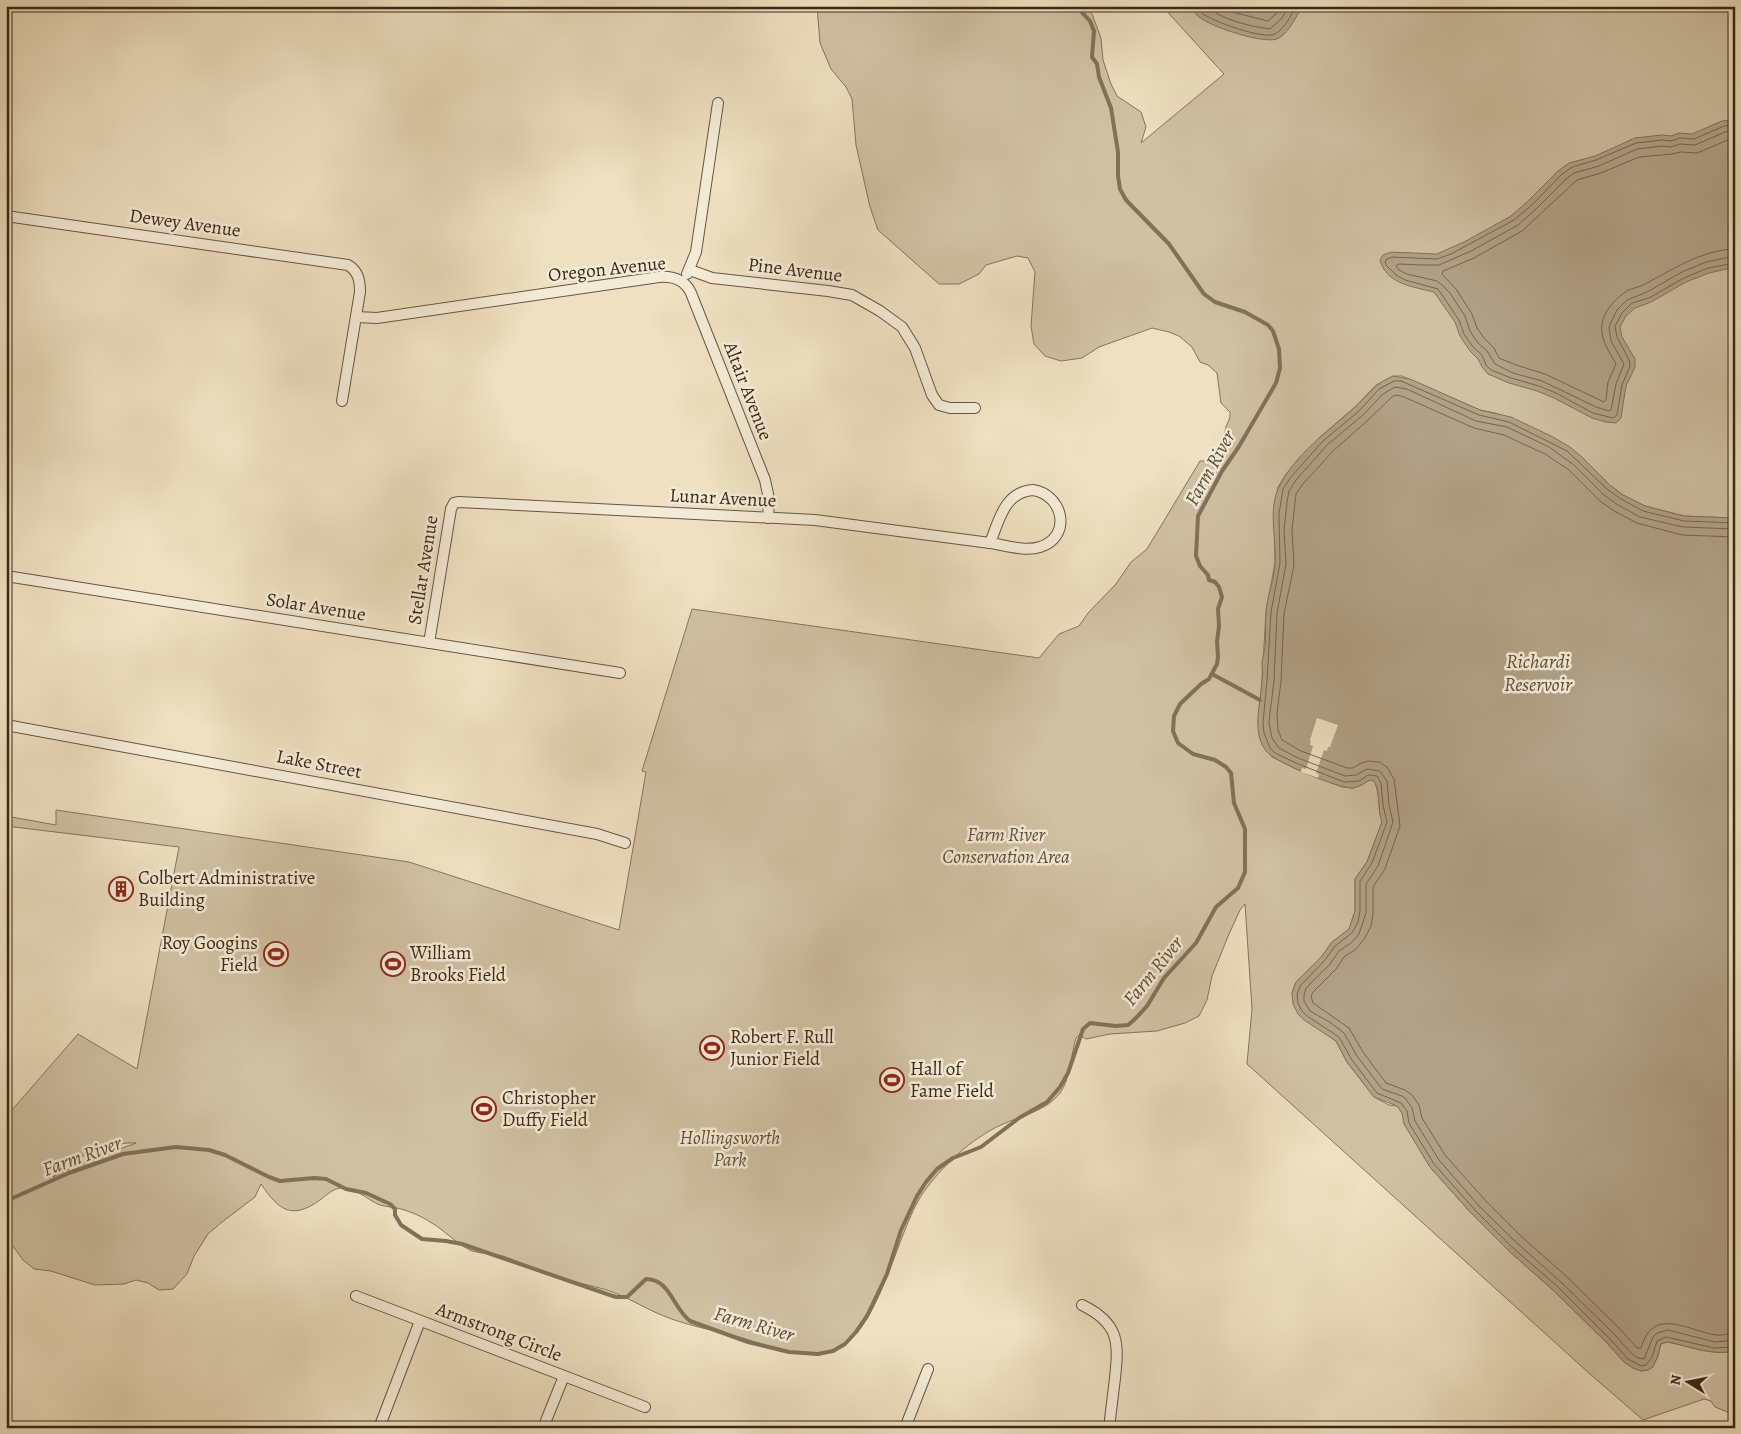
<svg xmlns="http://www.w3.org/2000/svg" width="1741" height="1434" viewBox="0 0 1741 1434" font-family="Alegreya,serif">
  <style>
    .green { fill: #d0c1a3; stroke: #86745c; fill-rule: evenodd }
    .water { fill: #b1a186; stroke: #827159 }
    .pier { fill: #eee0c0 }
    .lines { fill: none; stroke-linecap: round; stroke-linejoin: round }
    .shore { stroke: #76644e; stroke-width: 1 }
    .stream { stroke: #827159; stroke-width: 4 }
    .minor-casing { stroke: #685640; stroke-width: 12 }
    .minor { stroke: #f4ebd6; stroke-width: 10 }
    .labels { text-anchor: middle; dominant-baseline: central; stroke-width: 5; stroke-linejoin: round; paint-order: stroke }
    .street-label { font-size: 19px; fill: #3b2815; stroke: #f4ebd6 }
    .park-label { font-size: 19px; font-style: italic; fill: #604e38; stroke: #f4ebd6 }
    .poi-label { font-size: 19px; fill: #3b2815; stroke: #f4ebd6; text-anchor: start }
    .water-label { font-size: 20px; font-style: italic; fill: #5e4c37; stroke: #f4ebd6 }
  </style>
  <rect width="100%" height="100%" fill="#eee0c0"/>
  <filter id="stains"><feTurbulence type="fractalNoise" baseFrequency=".004" numOctaves="4"/><feColorMatrix values="0 0 0 0 .2 0 0 0 0 .09 0 0 0 0 .02 0 0 0 .5 -.17"/></filter>
  <radialGradient id="worn" r=".72"><stop offset=".6" stop-color="#630" stop-opacity="0"/><stop offset="1" stop-color="#630" stop-opacity=".3"/></radialGradient>
  <!-- green -->
  <path class="green" d="M817,6H1089L1101,38L1103,60L1111,84L1117,96L1141,112L1146,127L1141,143L1224,74L1162,6H1735V518L1684,516L1645,506L1623,495L1611,486L1582,457L1521,422L1495,413L1480,410L1402,376H1393L1376,385L1355,407L1320,437L1286,474L1278,487L1274,513L1275,563L1266,612L1262,680L1258,723L1262,742L1272,757L1294,768L1342,787L1353,788L1362,785L1369,780H1373C1381,790 1377,809 1382,822L1367,862L1355,879V911L1349,929L1332,942L1322,956L1296,982L1292,993L1325,1033L1336,1041L1347,1062L1374,1097L1389,1105L1397,1106L1402,1113L1405,1125L1430,1167L1471,1213L1510,1252L1553,1290L1607,1343L1624,1362L1633,1368L1641,1371L1648,1370L1657,1359L1661,1344L1667,1342C1690,1346 1711,1356 1735,1351V1415L1715,1407L1711,1401L1704,1399L1643,1420L1590,1374L1247,1064L1252,1009L1245,904L1240,910L1229,934L1212,976L1207,1000L1199,1016L1185,1023L1157,1031L1110,1034L1086,1039L1079,1035L1076,1038C1071,1055 1070,1080 1060,1093C1047,1111 1020,1116 1001,1125C972,1138 941,1167 923,1193C896,1232 879,1338 831,1351C823,1354 813,1355 805,1354C783,1352 760,1343 739,1337C713,1330 684,1325 659,1314C641,1306 625,1296 607,1290C587,1284 566,1281 546,1274C532,1269 518,1261 503,1256C493,1253 482,1254 472,1251C461,1246 452,1238 442,1230C430,1221 416,1213 401,1209C394,1207 387,1207 380,1205C367,1200 358,1188 342,1188C333,1188 327,1195 320,1200C291,1221 278,1209 261,1184L255,1197L222,1222L208,1234L194,1256L187,1274L173,1289L159,1290L148,1283L136,1280L124,1284L95,1285L51,1271L34,1269L23,1260L13,1246L6,1239V1117L78,1034L137,1069L179,847L6,826V816L56,825V810L409,862L619,930L646,772L642,771L692,609L1039,658L1059,634L1079,626L1088,613L1116,584L1131,562L1147,549L1200,461C1211,461 1226,458 1227,443C1227,439 1225,435 1225,431C1226,423 1231,421 1230,412L1221,403L1217,373L1208,365L1200,362L1192,347L1179,336L1169,332L1152,328L1099,347L1082,358L1061,361L1045,356L1034,344L1031,326L1035,272L1028,258L1017,256L986,265L979,274L959,284H939L878,230L870,207L856,145L852,99L846,87L831,69L820,43ZM127,1143H136L81,1163L53,1177C72,1157 101,1147 127,1143Z"/>
  <!-- water -->
  <g class="water">
    <path d="M1191,6H1302C1296,17 1290,31 1279,38C1267,46 1208,26 1198,16C1195,14 1193,9 1191,6Z"/>
    <path d="M1735,120V267L1709,273L1686,282L1651,302L1635,308L1626,316L1620,327L1622,337L1635,359V367L1626,386L1621,418L1616,423L1606,422L1592,418L1554,398L1537,391L1509,383L1488,374L1482,367L1478,359L1470,351L1460,336L1455,322L1434,292C1414,287 1386,284 1380,260L1383,255L1391,252L1437,254L1466,241L1511,216L1529,200L1558,171L1569,163L1595,156L1635,138L1662,135L1671,136L1679,133L1692,134L1722,121Z"/>
    <path d="M1393,376L1410,379L1480,410L1511,417L1553,437L1570,447L1582,457L1611,486L1623,495L1645,506L1684,516L1735,518V1351C1711,1356 1690,1346 1667,1342L1661,1344L1657,1358L1653,1367L1648,1370L1641,1371L1633,1368L1624,1362L1607,1343L1553,1290L1510,1252L1471,1213L1430,1167L1404,1124L1402,1113L1397,1106L1374,1097L1347,1062L1336,1041L1304,1020L1298,1014L1293,1004L1292,993L1296,982L1322,956L1332,942L1349,929L1355,911V879L1367,862L1382,822C1377,809 1381,790 1373,780C1366,780 1361,787 1353,788C1339,789 1275,762 1266,751C1251,731 1261,703 1262,681C1263,674 1262,668 1262,662C1263,657 1264,652 1265,647C1266,636 1265,624 1266,613C1267,596 1274,581 1275,564C1277,539 1267,509 1280,485C1296,454 1327,432 1353,409C1368,396 1374,384 1393,376Z"/>
  </g>
  <!-- pier -->
  <path class="pier" d="M1317,718L1338,725L1330,747H1328L1327,751L1324,750L1316,773L1319,774L1318,778L1301,772L1302,768L1306,769L1313,746L1310,745L1311,741L1310,740Z"/>
  <g class="lines">
    <!-- shore -->
    <g class="shore">
      <path d="M1197,6C1198,7 1201,12 1202,13C1211,21 1264,40 1275,34C1285,28 1291,16 1296,6"/>
      <path d="M1205,6C1223,20 1248,26 1270,29L1282,18L1289,6"/>
      <path d="M1219,6L1232,12L1268,21L1276,14L1281,6"/>
      <path d="M1735,125L1724,126L1694,139L1680,138L1671,141L1662,140L1636,143L1596,160L1572,167L1561,175L1533,204L1514,220L1451,254L1437,259L1392,257L1387,259L1385,262L1386,265L1396,275L1405,280L1438,289L1459,320L1464,334L1473,347L1482,355L1486,365L1491,370L1511,378L1539,386L1556,393L1593,413L1613,418L1617,415L1622,385L1630,366L1629,360L1617,337L1615,326L1622,313L1632,303L1649,298L1684,278L1708,268L1735,263"/>
      <path d="M1735,131L1725,132L1695,145L1680,144L1671,147L1662,146L1637,149L1599,166L1574,173L1566,179L1537,208L1518,225L1471,251L1439,265H1421L1399,264L1396,266L1399,270L1407,274L1437,281L1442,285L1450,293L1465,316L1470,331L1478,343L1487,351L1495,364L1513,373L1542,381L1596,407L1609,411L1611,410L1616,384L1624,364L1611,341L1609,327L1617,310L1627,300L1647,292L1682,272L1706,262L1735,256"/>
      <path d="M1735,139L1728,140L1697,153L1681,152L1672,154L1639,157L1601,173L1577,180L1522,231L1474,258L1443,271L1442,274L1456,289L1472,314L1477,328L1484,338L1494,348L1499,358L1516,365L1545,374L1604,402L1606,400L1608,382L1616,364C1609,351 1600,340 1602,324C1603,313 1614,300 1624,293C1630,288 1638,288 1645,284C1674,269 1701,250 1735,249"/>
      <path d="M1735,523L1684,521L1643,511L1621,499L1608,490L1567,451L1509,422L1479,415L1401,381H1394L1379,389L1359,411L1323,441L1291,477L1283,489L1279,514L1280,563L1271,612L1267,681L1263,723L1264,733L1270,748L1275,753L1296,763L1344,782L1359,781L1368,775L1377,776L1381,783L1383,805L1387,822L1372,863L1360,881V911L1358,922L1352,933L1335,946L1325,960L1301,985L1297,994L1298,1003L1302,1011L1307,1016L1339,1037L1352,1060L1377,1093L1401,1103L1407,1111L1409,1123L1434,1164L1475,1210L1513,1248L1557,1286L1610,1339L1628,1359L1641,1366L1646,1365L1652,1357L1657,1341L1666,1337L1714,1348L1735,1347"/>
      <path d="M1735,529L1683,527L1640,517L1618,505L1604,495L1574,465L1549,447L1507,427L1476,421L1407,389L1395,387L1383,394L1363,415L1327,445L1296,480L1289,491L1287,502L1284,530L1286,564L1277,613L1274,681L1270,713L1269,723L1272,738L1279,748L1298,758L1345,776L1356,775L1367,769L1380,771L1387,781L1389,805L1393,822L1378,866L1366,884V913L1359,934L1351,943L1339,951L1330,964L1306,988L1304,995V1001L1310,1011L1331,1023L1344,1033L1357,1056L1382,1089L1402,1096L1406,1099L1412,1108L1415,1121L1439,1160L1479,1206L1518,1244L1561,1282L1615,1335L1632,1354L1638,1358L1644,1359L1653,1337L1657,1333L1668,1330L1715,1342L1735,1340"/>
      <path d="M1735,537L1682,535L1637,523L1614,511L1600,501L1569,470L1545,454L1504,435L1474,428L1404,397L1397,395L1393,396L1367,421L1333,451L1302,485L1296,494L1292,530L1294,565L1284,614L1281,681L1277,713L1278,730L1282,740L1301,751L1347,768H1353L1361,763L1368,761L1379,762L1387,767L1394,779L1400,826L1385,869L1373,887V914L1371,926L1365,938L1356,949L1344,957L1336,969L1313,992L1311,996L1313,1003L1349,1028L1363,1052L1386,1083L1405,1090L1412,1095L1419,1105L1422,1118L1445,1155L1485,1200L1523,1238L1566,1276L1620,1329L1637,1348H1641C1653,1306 1686,1330 1716,1335C1722,1336 1728,1333 1735,1333"/>
    </g>
    <!-- stream -->
    <g class="stream">
      <path d="M1212,674L1260,700"/>
      <path d="M6,1201L69,1173L123,1154L176,1147L209,1150L225,1155L269,1177L280,1181L314,1178L326,1179L346,1189L366,1193L390,1204L395,1209V1215L401,1225L422,1239L446,1241L462,1244L607,1294L616,1297H627L646,1279C670,1279 673,1308 690,1321L748,1342L789,1352L818,1354L833,1351L845,1344L856,1332L867,1316L887,1274L901,1230L917,1196L926,1182L937,1169L953,1158L981,1147L1019,1118L1047,1102L1060,1087L1068,1073L1083,1029L1090,1023L1116,1026L1128,1025L1135,1019L1147,1006L1164,978L1196,943L1216,907L1238,888L1245,872V829L1234,803L1231,773L1226,767L1215,760L1193,754L1178,743L1173,731L1174,716L1180,704L1201,684L1209,679L1217,664L1218,657L1217,642L1219,626L1218,609L1222,597L1219,587L1215,582L1209,580L1208,575L1200,566L1196,556L1198,516L1222,471L1238,448L1276,383L1280,368L1279,349L1273,331L1268,325L1245,312L1215,302L1204,294L1169,244L1126,200L1120,189L1118,176V152L1111,108L1099,77L1097,64L1092,57L1094,31L1090,21L1076,6"/>
    </g>
    <defs>
      <g id="minor">
        <path d="M6,216L348,265C358,271 360,280 360,292L342,401"/>
        <path d="M690,270L712,278L828,291L852,295L880,311L902,327L915,348L932,395L939,405L950,408H975"/>
        <path d="M687,274L696,252L718,103"/>
        <path d="M356,317L377,318L659,277C674,276 685,280 691,293L765,480L769,499L768,518"/>
        <path d="M1033,490C1064,495 1072,537 1040,547C1025,552 1005,545 990,543C999,521 1004,492 1033,490Z"/>
        <path d="M6,576L620,673"/>
        <path d="M429,643L451,509L454,503L459,502L815,520L990,543"/>
        <path d="M6,725L597,834L625,843"/>
        <path d="M356,1296L645,1407"/>
        <path d="M1082,1305C1119,1323 1119,1342 1115,1378C1113,1395 1111,1411 1109,1428"/>
        <path d="M379,1428L420,1321"/>
        <path d="M543,1428L564,1376"/>
        <path d="M905,1428L928,1369"/>
      </g>
    </defs>
    <!-- minor casing -->
    <use href="#minor" class="minor-casing"/>
    <!-- minor -->
    <use href="#minor" class="minor"/>
  </g>
  <!-- icons -->
  <defs>
    <symbol id="building-ring" viewBox="-11 -11 22 22"><circle r="9.5" fill="#f4ebd6" stroke="#8f2418" stroke-width="1.5"/><path d="M-4-6H4V6H1V3H-1V6H-4ZM-2.5-4.3h1.7v1.8h-1.7ZM.8-4.3h1.7v1.8H.8ZM-2.5-1h1.7V.8h-1.7ZM.8-1h1.7V.8H.8Z" fill="#8f2418"/></symbol>
    <symbol id="stadium-ring" viewBox="-11 -11 22 22"><circle r="9.5" fill="#f4ebd6" stroke="#8f2418" stroke-width="1.5"/><path d="M0-5a6.5 5 0 1 0 0 10a6.5 5 0 1 0 0-10ZM-3.5-1.8h7v3.6h-7Z" fill="#8f2418"/></symbol>
  </defs>
  <g fill-rule="evenodd">
    <use href="#building-ring" x="107" y="875" width="28" height="28"/>
    <use href="#stadium-ring" x="262" y="940" width="28" height="28"/>
    <use href="#stadium-ring" x="379" y="950" width="28" height="28"/>
    <use href="#stadium-ring" x="698" y="1034" width="28" height="28"/>
    <use href="#stadium-ring" x="878" y="1066" width="28" height="28"/>
    <use href="#stadium-ring" x="470" y="1095" width="28" height="28"/>
  </g>
  <g class="labels">
    <!-- street labels -->
    <g class="street-label">
      <text transform="translate(185 223) rotate(8)">Dewey Avenue</text>
      <text transform="translate(607 269) rotate(-6)">Oregon Avenue</text>
      <text transform="translate(795 270) rotate(7)">Pine Avenue</text>
      <text transform="translate(748 391) rotate(69)">Altair Avenue</text>
      <text transform="translate(723 498) rotate(3)">Lunar Avenue</text>
      <text transform="translate(423 570) rotate(-81)">Stellar Avenue</text>
      <text transform="translate(316 607) rotate(9)">Solar Avenue</text>
      <text transform="translate(319 764) rotate(11)">Lake Street</text>
      <text transform="translate(499 1332) rotate(21)">Armstrong Circle</text>
    </g>
    <!-- park labels -->
    <g class="park-label">
      <text x="1006" y="835">Farm River<tspan x="1006" dy="22">Conservation Area</tspan></text>
      <text x="730" y="1138">Hollingsworth<tspan x="730" dy="22">Park</tspan></text>
    </g>
    <!-- poi labels -->
    <g class="poi-label">
      <text x="138" y="878">Colbert Administrative<tspan x="138" dy="22">Building</tspan></text>
      <text x="258" y="943" text-anchor="end">Roy Googins<tspan x="258" dy="22">Field</tspan></text>
      <text x="410" y="953">William<tspan x="410" dy="22">Brooks Field</tspan></text>
      <text x="730" y="1037">Robert F. Rull<tspan x="730" dy="22">Junior Field</tspan></text>
      <text x="910" y="1069">Hall of<tspan x="910" dy="22">Fame Field</tspan></text>
      <text x="502" y="1098">Christopher<tspan x="502" dy="22">Duffy Field</tspan></text>
    </g>
    <!-- water labels -->
    <g class="water-label">
      <text transform="translate(1210 468) rotate(-61)">Farm River</text>
      <text x="1538" y="661">Richardi<tspan x="1538" dy="23">Reservoir</tspan></text>
      <text transform="translate(1153 971) rotate(-51)">Farm River</text>
      <text transform="translate(82 1156) rotate(-20)">Farm River</text>
      <text transform="translate(754 1324) rotate(16)">Farm River</text>
    </g>
  </g>
  <!-- margin -->
  <rect width="1741" height="1434" fill="none" stroke="#eee0c0" stroke-width="25"/>
  <rect x="8" y="8" width="1726" height="1419" fill="none" stroke="#3b2815" stroke-width="2.5"/>
  <rect x="12" y="12" width="1716" height="1409" fill="none" stroke="#3b2815"/>
  <!-- north arrow -->
  <g transform="translate(1688 1382) rotate(280)" stroke="#f4ebd6" stroke-width="4" paint-order="stroke">
  <path d="M0-4L9 19L0 12L-9 19Z" fill="#3b2815"/>
  <text y="-8" font-size="14" font-weight="bold" text-anchor="middle" fill="#3b2815">N</text>
  </g>
  <rect width="100%" height="100%" filter="url(#stains)"/>
  <rect width="100%" height="100%" fill="url(#worn)"/>
</svg>
